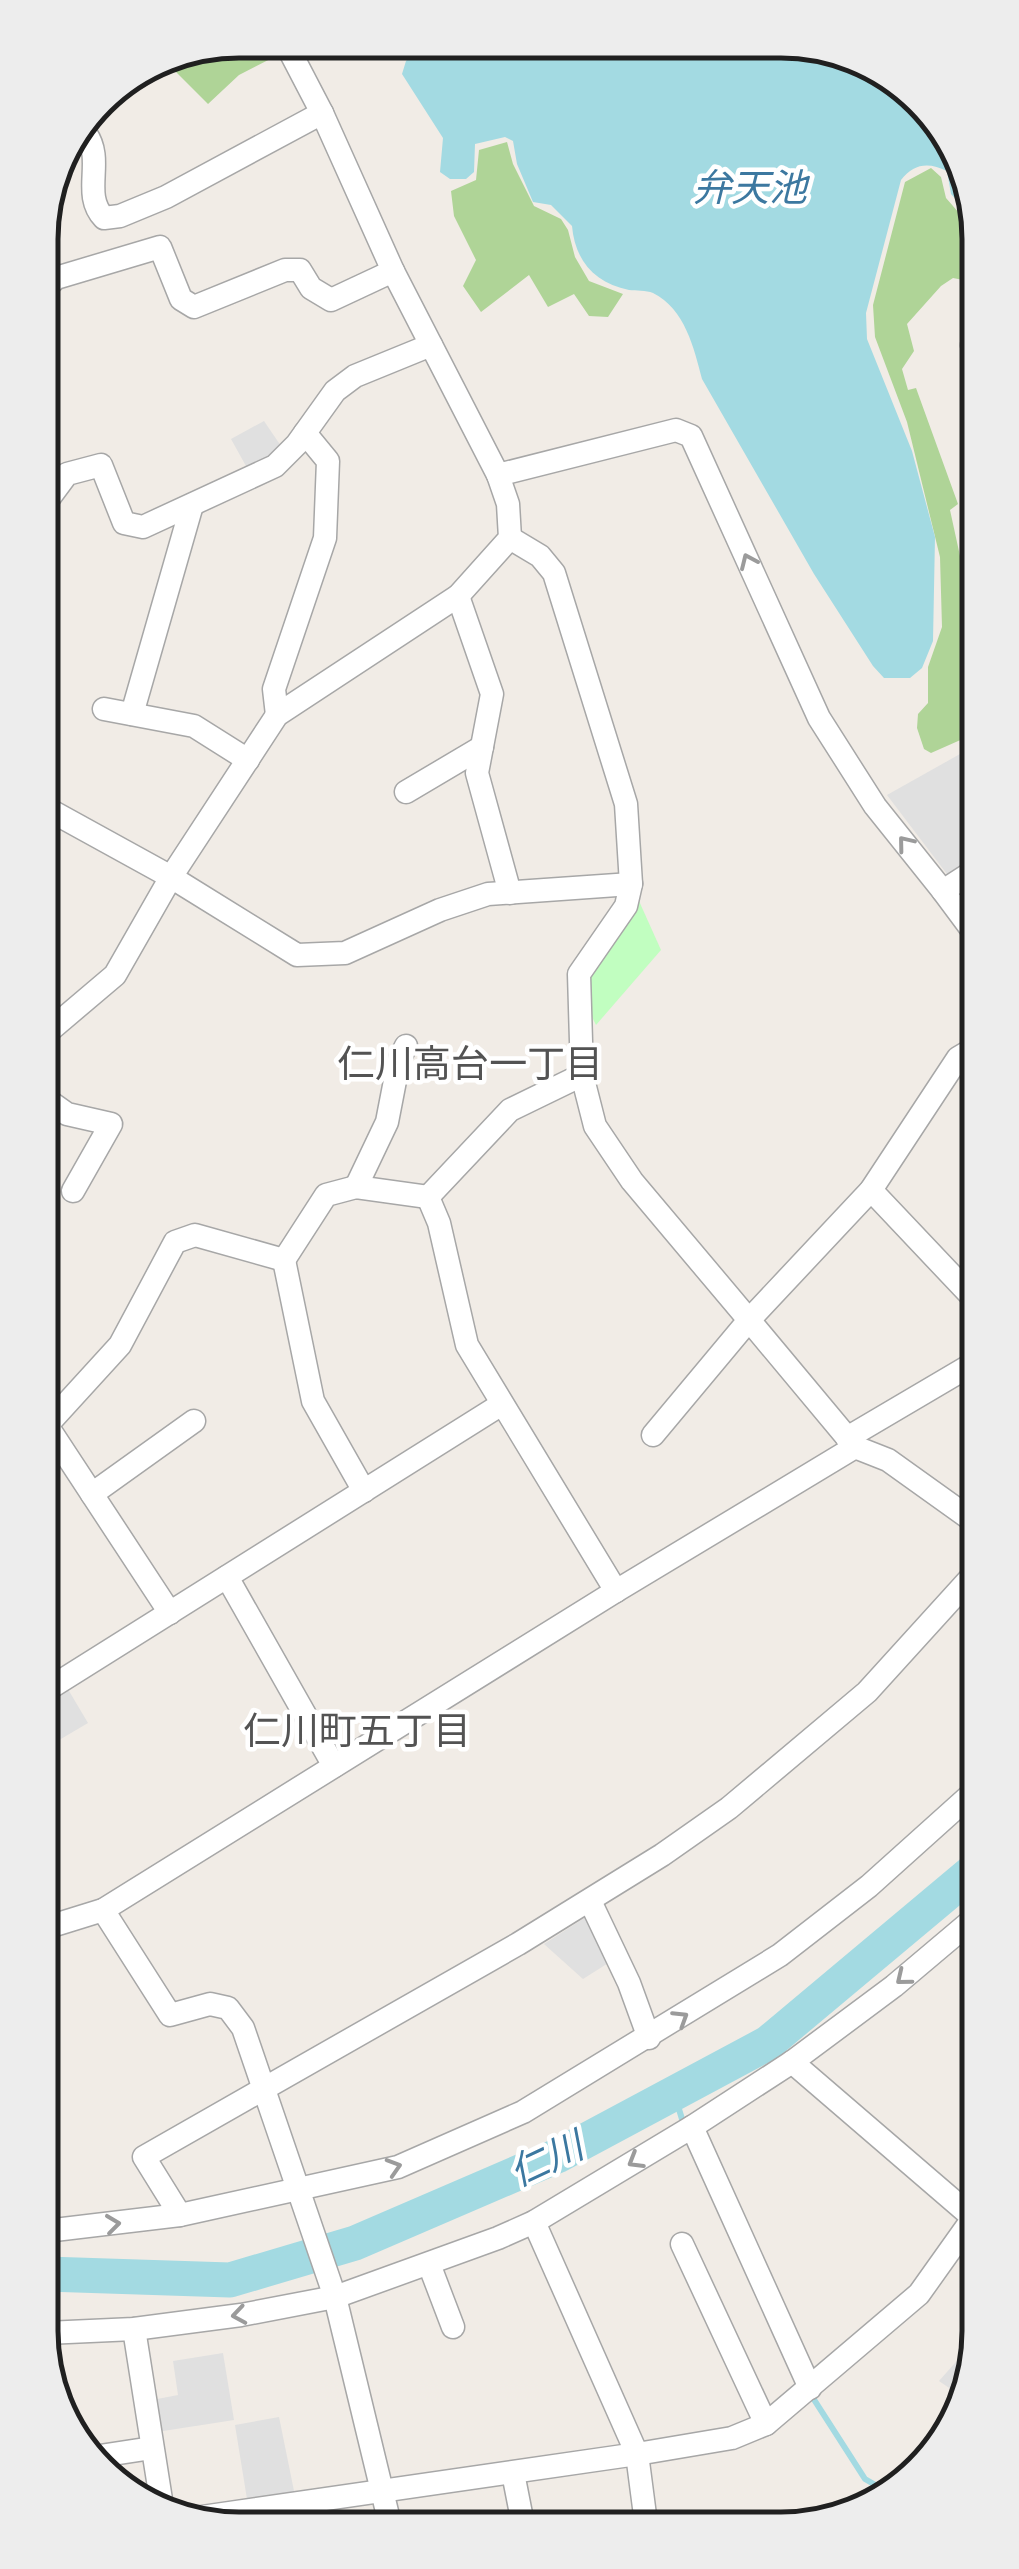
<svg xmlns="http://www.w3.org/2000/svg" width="1019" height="2569" viewBox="0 0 1019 2569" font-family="'Asap Condensed','Noto Sans JP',sans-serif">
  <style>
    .forest { fill: #afd497 }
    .park { fill: #c1fec0 }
    .parking { fill: #e0e0e0 }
    .water { fill: #a3dae2 }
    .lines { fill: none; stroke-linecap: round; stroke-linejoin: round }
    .stream { stroke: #a3dae2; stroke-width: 6 }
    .canal { stroke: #a3dae2; stroke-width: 20 }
    .river { stroke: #a3dae2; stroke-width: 35 }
    .minor-casing { stroke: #a7a7a7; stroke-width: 25 }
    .minor { stroke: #fff; stroke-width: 22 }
    .oneway { stroke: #9b9b9b }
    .labels { text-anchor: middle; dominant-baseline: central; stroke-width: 9; stroke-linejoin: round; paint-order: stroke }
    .water-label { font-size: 38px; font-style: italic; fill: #3c78a0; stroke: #fff }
    .neighbourhood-label { font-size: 38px; fill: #535353; stroke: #fff }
    .rim { fill: none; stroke: #202020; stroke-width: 5 }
  </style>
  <rect width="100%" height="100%" fill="#f1ece6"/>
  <!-- forest -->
  <g class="forest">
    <path d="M242,40H275L282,53L239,75L208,104L174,70L123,80L163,55L204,47L210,58Z"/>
    <path d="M507,142L513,164L534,206L561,219L568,230L575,257L589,281L623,294L608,317L589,316L574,294L548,307L529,275L481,312L463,286L476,260L454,216L451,191L476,180L479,150Z"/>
    <path d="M931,168L941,177L946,198L973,229V287L968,281L953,278L941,286L907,324L914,351L902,369L908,390L916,388L958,504L950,510L965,579L974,576V648L967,651L974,678V734L931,753L924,749L917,728L918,714L928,703V667L942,627L940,557L907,422L875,337L873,305L905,182Z"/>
  </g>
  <!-- park -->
  <path class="park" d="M639,901L661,950L596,1025L588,1009V976Z"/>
  <!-- parking -->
  <g class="parking">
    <path d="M264,421L283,449L251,475L231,439Z"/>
    <path d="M960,754L974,773V863L950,878L887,795Z"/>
    <path d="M66,1686L88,1723L49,1746L45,1740V1699Z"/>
    <path d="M586,1917L613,1960L583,1979L544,1944Z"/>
    <path d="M979,2336V2343L958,2394L939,2381Z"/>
    <path d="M223,2353L234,2420L157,2432L152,2400L178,2395L173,2361Z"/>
    <path d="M279,2417L295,2496L248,2505L235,2425Z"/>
  </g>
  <!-- water -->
  <path class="water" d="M425,41L820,44L921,98L972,188V217L951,194L947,171C929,162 914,163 901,180L866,313L867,339L912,451L935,537L933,641L922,668L910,678H884L873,666L814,574L702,379C694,348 685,309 653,293C646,290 636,291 629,290C595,283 575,261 572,226L551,205L533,202L517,164L513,141L505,137L475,144L474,172L466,179H450L440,172L443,138L402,74L406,61Z"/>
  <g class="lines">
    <!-- stream -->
    <g class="stream">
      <path d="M674,2093L682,2119"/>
      <path d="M813,2398L865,2479L884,2490"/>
    </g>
    <!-- canal -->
    <path class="canal" d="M238,2525L300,2512"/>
    <!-- river -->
    <path class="river" d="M46,2274L230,2280L355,2243L557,2156L768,2043L977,1868"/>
    <defs>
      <g id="minor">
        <path d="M73,134H86C105,161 81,194 104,218L120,216L166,197L322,113"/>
        <path d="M41,292L56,278L160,247L181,299L194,307L285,270H300L311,288L331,300L393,271"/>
        <path d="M972,345L973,347"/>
        <path d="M498,475L676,430L691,436L819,718L875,806L943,891L974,871"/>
        <path d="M41,509L67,474L101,465L124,523L143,527L275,466L297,444L335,391L355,376L431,345"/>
        <path d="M510,538L540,556L554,573L626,804L631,884L626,906L579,974L582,1075L595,1126L632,1181L749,1320L653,1435"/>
        <path d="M458,596L492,694L477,773L510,893"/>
        <path d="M104,709L194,726L248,760"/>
        <path d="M132,714L192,505"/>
        <path d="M277,715L274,689L325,538L328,461L305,433"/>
        <path d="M406,792L482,747"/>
        <path d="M42,806L171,877L297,955L345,953L440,910L488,894L631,884"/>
        <path d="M943,891L975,934"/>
        <path d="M43,1036L115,975L171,877L277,715L458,596L510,538L508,504L498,475L393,271L322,113L284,40"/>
        <path d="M43,1097L67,1114L111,1124L73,1191"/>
        <path d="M356,1187L387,1122L399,1060L406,1046"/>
        <path d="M871,1190L976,1301"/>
        <path d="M428,1197L439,1223L467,1345L616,1591"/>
        <path d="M428,1197L510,1110L582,1075"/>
        <path d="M284,1260L313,1401L364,1491"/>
        <path d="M44,1421L170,1613"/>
        <path d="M47,1425L120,1345L175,1242L195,1235L284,1260L326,1195L356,1187L428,1197"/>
        <path d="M847,1438L976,1362"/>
        <path d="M855,1447L749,1320L871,1190L958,1058L975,1048"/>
        <path d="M92,1494L194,1421"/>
        <path d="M227,1577L334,1766"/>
        <path d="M45,1691L502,1404"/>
        <path d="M590,1901L629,1983L649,2038"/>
        <path d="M103,1910L170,2015L210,2004L228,2008L243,2028L335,2297L390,2524"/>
        <path d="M45,1928L103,1910L616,1591L855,1447L888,1460L976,1523"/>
        <path d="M792,2062L978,2222"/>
        <path d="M692,2127L810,2388"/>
        <path d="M180,2215L144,2157L518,1944L662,1855L729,1808L867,1692L976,1572"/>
        <path d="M534,2222L637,2454L646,2523"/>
        <path d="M46,2231L180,2215L398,2167L523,2112L780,1955L869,1886L977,1789"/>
        <path d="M682,2244L766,2424"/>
        <path d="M429,2264L453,2327"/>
        <path d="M134,2329L162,2506"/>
        <path d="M46,2333L134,2329L241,2315L335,2297L498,2238L534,2222L692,2127L792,2062L894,1986L977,1916"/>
        <path d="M93,2457L152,2448"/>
        <path d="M513,2473L523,2524"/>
        <path d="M188,2519L637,2454L732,2438L766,2424L919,2294L978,2211"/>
      </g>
    </defs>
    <!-- minor casing -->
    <use href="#minor" class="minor-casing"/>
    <!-- minor -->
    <use href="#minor" class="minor"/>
  </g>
  <!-- one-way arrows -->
  <defs><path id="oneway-chevron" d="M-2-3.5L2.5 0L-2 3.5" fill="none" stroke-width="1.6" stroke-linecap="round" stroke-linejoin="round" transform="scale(2.5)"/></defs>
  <g class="oneway">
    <use href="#oneway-chevron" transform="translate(748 561) rotate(-114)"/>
    <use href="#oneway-chevron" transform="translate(905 843) rotate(-129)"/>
    <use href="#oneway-chevron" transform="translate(903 1978) rotate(141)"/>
    <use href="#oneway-chevron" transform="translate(681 2018) rotate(-32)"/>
    <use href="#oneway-chevron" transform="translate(635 2161) rotate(149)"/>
    <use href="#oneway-chevron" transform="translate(394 2167) rotate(-17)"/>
    <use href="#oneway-chevron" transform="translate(113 2224) rotate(-7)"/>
    <use href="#oneway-chevron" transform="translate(239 2315) rotate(171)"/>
  </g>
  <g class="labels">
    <!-- water labels -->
    <g class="water-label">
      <text x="750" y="187">弁天池</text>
      <text transform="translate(546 2159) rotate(-25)">仁川</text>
    </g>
    <!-- neighbourhood labels -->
    <g class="neighbourhood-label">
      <text x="470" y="1063">仁川高台一丁目</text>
      <text x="357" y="1730">仁川町五丁目</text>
    </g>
  </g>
  <!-- crop -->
  <path d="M0 0H1019V2569H0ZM239 58H781A181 181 0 0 1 962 239V2331A181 181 0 0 1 781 2512H239A181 181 0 0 1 58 2331V239A181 181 0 0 1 239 58Z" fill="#ededed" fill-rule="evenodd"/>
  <path class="rim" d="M239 58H781A181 181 0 0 1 962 239V2331A181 181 0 0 1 781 2512H239A181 181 0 0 1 58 2331V239A181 181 0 0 1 239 58Z"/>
</svg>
